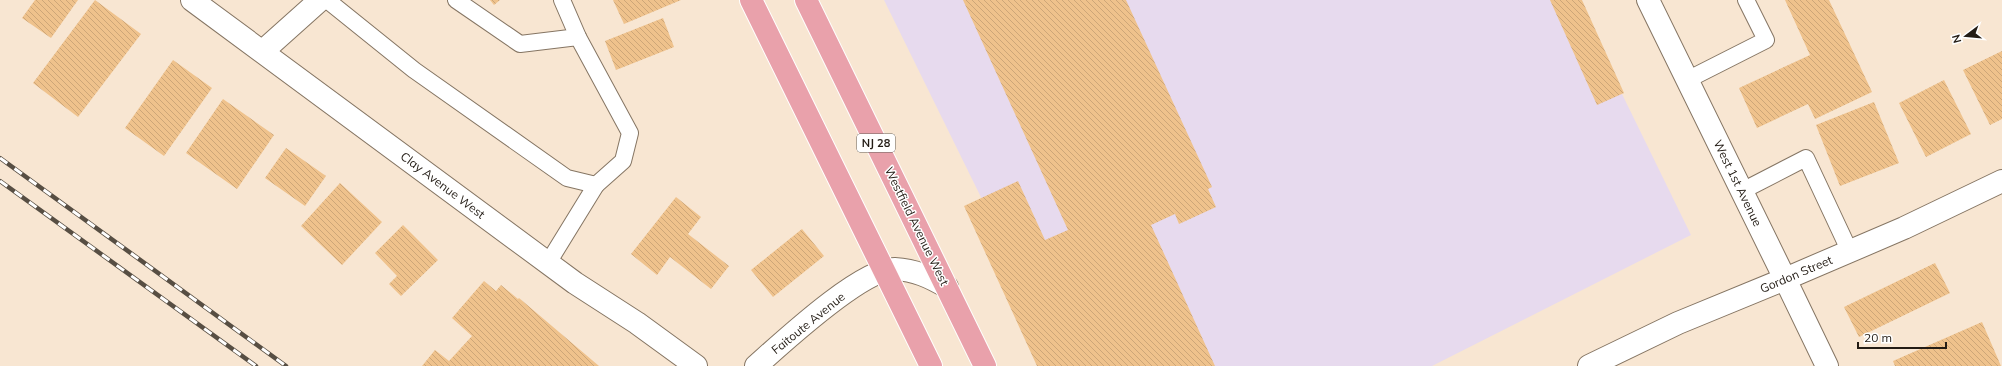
<svg xmlns="http://www.w3.org/2000/svg" width="2002" height="366" viewBox="0 0 2002 366" font-family="Mulish,sans-serif">
  <style>
    .industrial { fill: #e7daee }
    .building { fill: url(#building-back-hatch) }
    .lines { fill: none; stroke-linecap: round; stroke-linejoin: round }
    .service-casing { stroke: #857563; stroke-width: 18 }
    .minor-casing { stroke: #857563; stroke-width: 24 }
    .tertiary-casing { stroke: #857563; stroke-width: 24 }
    .secondary-casing { stroke: #857563; stroke-width: 24 }
    .primary-casing { stroke: #fff; stroke-width: 24 }
    .service { stroke: #fff; stroke-width: 16 }
    .minor { stroke: #fff; stroke-width: 22 }
    .tertiary { stroke: #fff; stroke-width: 22 }
    .secondary { stroke: #fff; stroke-width: 22 }
    .primary { stroke: #e9a1ab; stroke-width: 22 }
    .rail-casing { stroke: #574e43; stroke-width: 4.5 }
    .rail { stroke: #fff; stroke-width: 3; stroke-dasharray: 9; stroke-linecap: butt }
    .labels { text-anchor: middle; dominant-baseline: central; stroke-width: 3; stroke-linejoin: round; paint-order: stroke }
    .shield { fill: #fff; stroke: #65605b; stroke-width: 1 }
    .shield-label { font-size: 11px; font-weight: bold; fill: #231c15 }
    .street-label { font-size: 12px; fill: #231c15; stroke: #fff }
  </style>
  <defs>
    <pattern id="building-back-hatch" width="6" height="6" patternUnits="userSpaceOnUse"><rect width="6" height="6" fill="#efc28c"/><path d="M-1 5l2 2M0 0l6 6M5-1l2 2" fill="none" stroke="#cda678"/></pattern>
  </defs>
  <rect width="100%" height="100%" fill="#f8e6d2"/>
  <!-- industrial -->
  <path class="industrial" d="M884,0H1576L1691,235L1432,366H1064Z"/>
  <!-- building -->
  <g class="building">
    <path d="M35,0H78L51,38L22,18Z"/>
    <path d="M95,0L141,34L78,117L33,83Z"/>
    <path d="M490,0H500L494,5Z"/>
    <path d="M613,0H681L624,24Z"/>
    <path d="M963,0H1126L1212,187L1208,189L1216,207L1179,224L1175,214L1151,225L1215,366H1037L964,206L1018,181L1045,240L1068,230Z"/>
    <path d="M1550,0H1582L1624,93L1597,105Z"/>
    <path d="M1785,0H1829L1872,92L1815,119L1808,104L1757,128L1739,88L1810,55Z"/>
    <path d="M663,18L674,47L616,70L605,41Z"/>
    <path d="M2002,51V119L1990,125L1963,70Z"/>
    <path d="M173,60L212,88L164,156L125,128Z"/>
    <path d="M1944,80L1971,134L1926,157L1899,103Z"/>
    <path d="M223,99L274,135L237,189L186,153Z"/>
    <path d="M1874,102L1899,163L1840,186L1816,125Z"/>
    <path d="M286,148L326,176L305,206L265,178Z"/>
    <path d="M340,183L382,222L342,265L301,226Z"/>
    <path d="M676,197L701,217L688,234L729,266L711,289L670,257L657,275L631,254Z"/>
    <path d="M403,225L438,260L401,296L389,284L397,276L375,253Z"/>
    <path d="M802,229L824,256L773,297L751,270Z"/>
    <path d="M1935,263L1950,293L1859,337L1844,307Z"/>
    <path d="M484,281L496,291L501,285L518,299L519,298L599,366H422L435,350L449,361L472,336L452,318Z"/>
    <path d="M1982,322L2001,366H1895L1893,361Z"/>
  </g>
  <g class="lines">
    <defs>
      <g id="service">
        <path d="M327,0L414,70L567,178L596,185L623,161L630,133L578,37L562,0"/>
        <path d="M456,0L520,44L578,37"/>
        <path d="M1687,80L1766,40L1746,0"/>
        <path d="M1742,191L1806,158L1850,252"/>
        <path d="M548,263L596,185"/>
      </g>
      <g id="minor">
        <path d="M192,0L575,283L637,323L696,366"/>
        <path d="M263,51L320,0"/>
        <path d="M1785,279L1904,228L2002,181"/>
      </g>
      <g id="tertiary">
        <path d="M1648,0L1785,279"/>
        <path d="M756,366C782,343 862,268 895,269C915,270 930,277 947,287"/>
      </g>
      <path id="secondary" d="M1589,366L1678,323L1785,279L1827,366"/>
      <g id="primary">
        <path d="M751,0L931,366"/>
        <path d="M806,0L985,366"/>
      </g>
    </defs>
    <!-- service casing -->
    <use href="#service" class="service-casing"/>
    <!-- minor casing -->
    <use href="#minor" class="minor-casing"/>
    <!-- tertiary casing -->
    <use href="#tertiary" class="tertiary-casing"/>
    <!-- secondary casing -->
    <use href="#secondary" class="secondary-casing"/>
    <!-- primary casing -->
    <use href="#primary" class="primary-casing"/>
    <!-- service -->
    <use href="#service" class="service"/>
    <!-- minor -->
    <use href="#minor" class="minor"/>
    <!-- tertiary -->
    <use href="#tertiary" class="tertiary"/>
    <!-- secondary -->
    <use href="#secondary" class="secondary"/>
    <!-- primary -->
    <use href="#primary" class="primary"/>
    <defs>
      <g id="rail">
        <path d="M0,158L286,366"/>
        <path d="M0,181L256,366"/>
      </g>
    </defs>
    <!-- rail casing -->
    <use href="#rail" class="rail-casing"/>
    <!-- rail -->
    <use href="#rail" class="rail"/>
  </g>
  <g class="labels">
    <!-- shield labels -->
    <rect class="shield" x="857" y="134" width="38" height="18" rx="3"/>
    <g class="shield-label">
      <text x="876" y="143">NJ 28</text>
    </g>
    <!-- street labels -->
    <g class="street-label">
      <text transform="translate(1738 183) rotate(64)">West 1st Avenue</text>
      <text transform="translate(443 185) rotate(37)">Clay Avenue West</text>
      <text transform="translate(917 226) rotate(64)">Westfield Avenue West</text>
      <text transform="translate(1796 274) rotate(-23)">Gordon Street</text>
      <text transform="translate(808 323) rotate(-39)">Faitoute Avenue</text>
    </g>
  </g>
  <!-- north arrow -->
  <g transform="translate(1966 36) rotate(254)" stroke="#ffffff" stroke-width="3" paint-order="stroke">
  <path d="M0-3L7 15L0 10L-7 15Z" fill="#231c15"/>
  <text y="-6" font-size="11" font-weight="bold" text-anchor="middle" fill="#231c15">N</text>
  </g>
  <!-- scale -->
  <path d="M1858 342v6h88v-6" fill="none" stroke="#231c15" stroke-width="2"/>
  <text x="1864" y="342" font-size="12" fill="#231c15" stroke="#ffffff" stroke-width="3" paint-order="stroke">20 m</text>
</svg>
